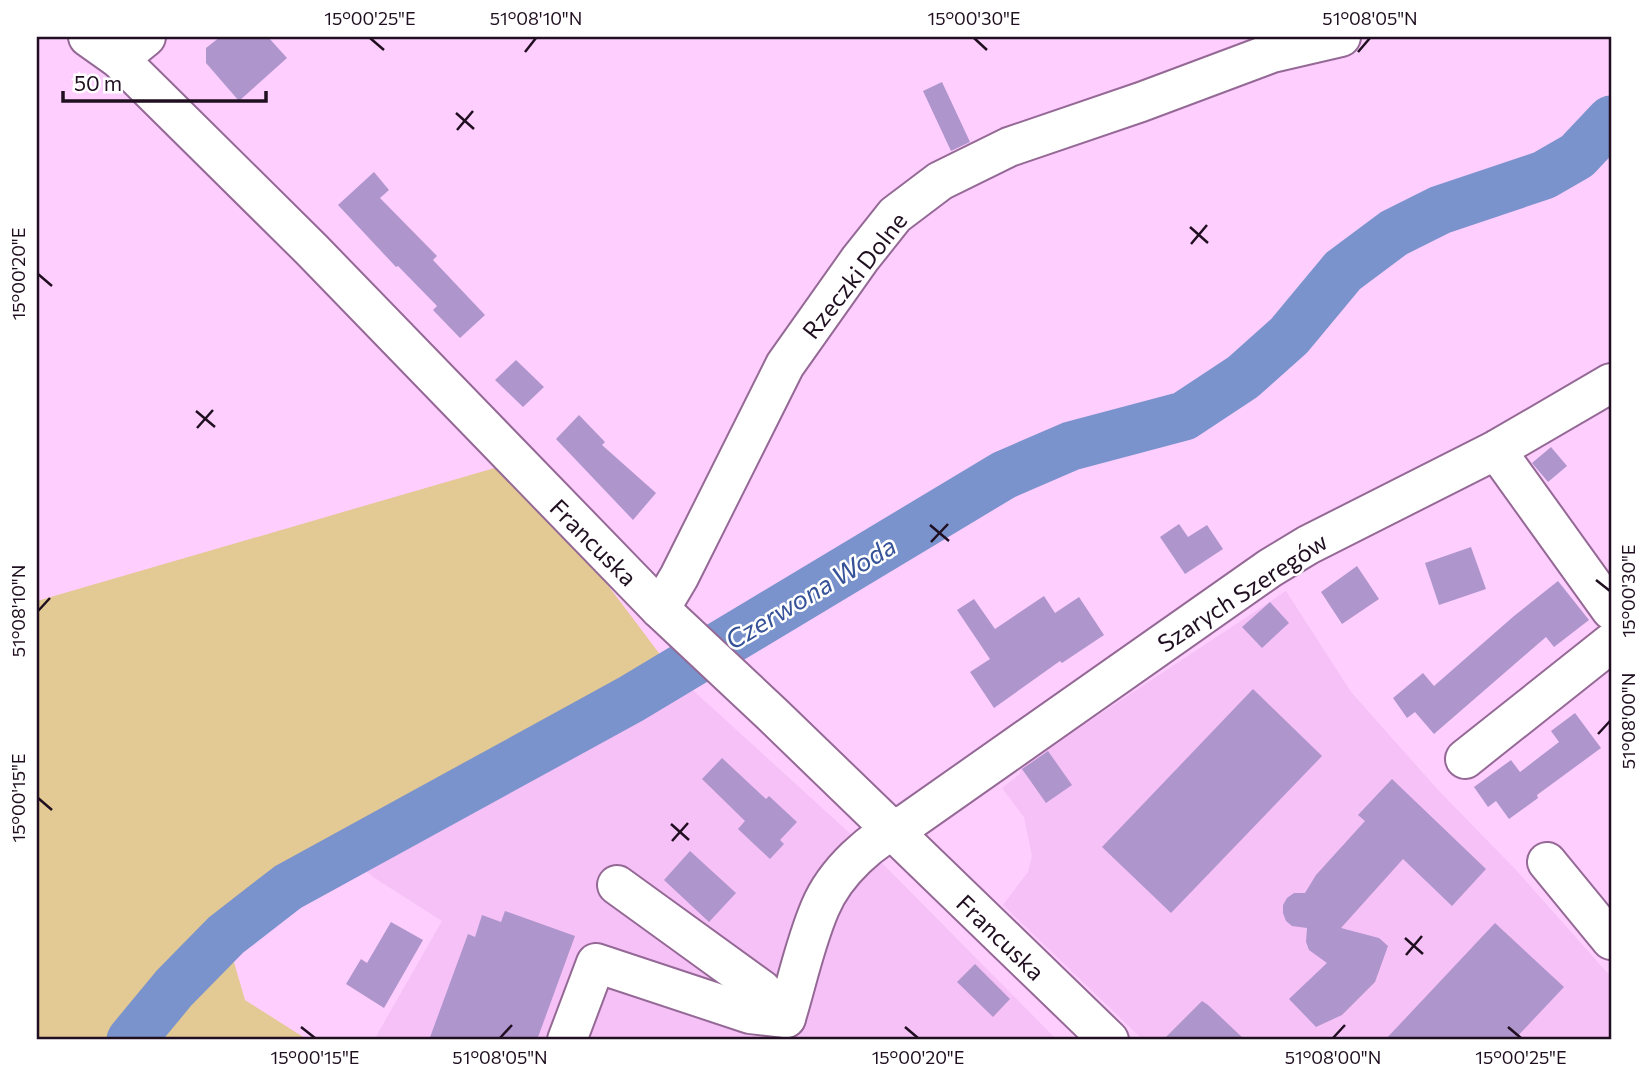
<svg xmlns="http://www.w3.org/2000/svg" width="1648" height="1077" viewBox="0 0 1648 1077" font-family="Commissioner,sans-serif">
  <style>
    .built { fill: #f6c1f7 }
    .green { fill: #e3c993 }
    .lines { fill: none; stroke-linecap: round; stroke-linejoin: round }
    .river { stroke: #7a93cc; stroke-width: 49 }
    .building { fill: #ae95cc }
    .minor-casing { stroke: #946995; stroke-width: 42 }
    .minor { stroke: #fff; stroke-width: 38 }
    .ticks { fill: none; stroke: #200f20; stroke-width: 2.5 }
    .labels { text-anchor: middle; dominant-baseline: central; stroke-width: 5; stroke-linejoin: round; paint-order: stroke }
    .street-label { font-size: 24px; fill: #200f20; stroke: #fff }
    .water-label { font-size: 26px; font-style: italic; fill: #365298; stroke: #fff }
    .neatline { fill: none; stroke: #200f20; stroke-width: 2.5 }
    .ticks-label { font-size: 18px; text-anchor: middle; fill: #200f20 }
  </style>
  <rect width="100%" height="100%" fill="#feceff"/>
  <!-- built -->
  <g class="built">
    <path d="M1286,591L1351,692L1438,790L1516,870L1611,977V1040H1143L1003,905L1028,872L1032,856L1024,817L1002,788L1020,774L1021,768L1041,753Z"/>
    <path d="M674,673L878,859L1057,1040H374L442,921L373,877L348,855L631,699Z"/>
  </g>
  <!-- green -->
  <path class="green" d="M515,462L674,673L631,699L288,887L226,935L245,1000L308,1040H37V601Z"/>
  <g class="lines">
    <!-- river -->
    <path class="river" d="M131,1040L174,988L226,935L288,887L631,699L1004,475L1071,446L1184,416L1243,377L1289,336L1343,271L1394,233L1440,210L1544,175L1577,156L1611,120"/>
  </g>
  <!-- building -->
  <g class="building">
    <path d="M220,37H268L287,58L239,101L206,63V48Z"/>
    <path d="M942,82L970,142L951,151L923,91Z"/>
    <path d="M374,172L389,190L380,198L437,256L433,260L485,315L460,338L433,310L437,306L398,266L396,267L338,205Z"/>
    <path d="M516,360L544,387L523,407L495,380Z"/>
    <path d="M579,415L605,442L602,445L656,493L633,520L556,439Z"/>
    <path d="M1551,447L1567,466L1548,482L1532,463Z"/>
    <path d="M1179,524L1188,537L1207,525L1223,549L1185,574L1160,537Z"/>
    <path d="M1471,547L1486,589L1439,605L1425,563Z"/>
    <path d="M1357,566L1379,599L1342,624L1321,592Z"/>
    <path d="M1558,581L1589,620L1554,647L1546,637L1434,734L1415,712L1407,718L1393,698L1423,673L1434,686L1514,616Z"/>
    <path d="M1044,596L1055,613L1079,597L1104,635L1062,663L1060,661L994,708L970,672L990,659L957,610L974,599L995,629Z"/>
    <path d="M1270,602L1289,623L1262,648L1242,627Z"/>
    <path d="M1253,689L1322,756L1171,913L1102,847Z"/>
    <path d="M1575,713L1601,748L1537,795L1538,798L1509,819L1496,801L1488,807L1474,787L1511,760L1520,772L1559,742L1551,731Z"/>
    <path d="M1048,751L1072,785L1046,803L1022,769Z"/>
    <path d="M722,758L766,799L769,796L797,822L780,840L784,844L770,859L738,829L745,821L702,779Z"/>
    <path d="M1392,779L1486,869L1452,906L1403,859L1341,928L1379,938L1388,946L1375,982L1342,1015L1316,1027L1289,999L1327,963L1309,950L1306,942L1307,928L1292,926L1286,921L1283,913V905L1287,898L1294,893H1305L1316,875L1365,821L1358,815Z"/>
    <path d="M690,851L736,893L709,922L664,880Z"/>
    <path d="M505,911L575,936L537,1040H429L468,934L475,937L482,915L501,922Z"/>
    <path d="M391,922L423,940L384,1008L346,984L361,959L367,963Z"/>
    <path d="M1495,923L1564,987L1514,1040H1385Z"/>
    <path d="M975,964L1010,999L993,1017L957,982Z"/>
    <path d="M1202,1001L1208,1005L1245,1040H1163Z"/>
  </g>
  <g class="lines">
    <defs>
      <g id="minor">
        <path d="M88,37L119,59L312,250L660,609L773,715L1109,1040"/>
        <path d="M119,59L146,37"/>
        <path d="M1496,450L1611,610"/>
        <path d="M660,609L679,577L785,365L860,259L895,215L940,181L1009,147L1141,102L1272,53L1341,37"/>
        <path d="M1465,759L1611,643"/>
        <path d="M1547,862L1611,940"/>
        <path d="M617,885L762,990L786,1018C797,982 805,943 820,908C835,872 872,838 907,823L1270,568L1308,545L1496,450L1611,383"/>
        <path d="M567,1040L596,963L750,1014L786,1018"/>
      </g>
    </defs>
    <!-- minor casing -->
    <use href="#minor" class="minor-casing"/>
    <!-- minor -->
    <use href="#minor" class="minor"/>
  </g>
  <!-- ticks -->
  <path class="ticks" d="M370,38L384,50M974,38L987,50M525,52L536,38M1358,52L1370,38M456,113L474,129M457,130L473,111M1190,227L1208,243M1191,244L1207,225M38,274L52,286M196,411L215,427M197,428L213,410M930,525L949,541M931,542L948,524M1596,580L1610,591M38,611L50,598M1598,734L1610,721M38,798L52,810M671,824L689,840M672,841L688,823M1405,938L1423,954M1406,955L1422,936M301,1027L315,1038M905,1027L918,1038M1508,1027L1521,1038M500,1038L512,1025M1333,1038L1345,1025"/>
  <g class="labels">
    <!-- street labels -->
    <g class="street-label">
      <text transform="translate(854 275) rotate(-52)">Rzeczki Dolne</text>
      <text transform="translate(594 542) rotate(45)">Francuska</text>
      <text transform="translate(1242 592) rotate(-33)">Szarych Szeregów</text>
      <text transform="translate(1001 937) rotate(44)">Francuska</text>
    </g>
    <!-- water labels -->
    <g class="water-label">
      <text transform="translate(810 592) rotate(-31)">Czerwona Woda</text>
    </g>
  </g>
  <!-- border -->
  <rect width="1648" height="1077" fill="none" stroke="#ffffff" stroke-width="77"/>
  <!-- scale -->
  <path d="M63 91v10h203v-10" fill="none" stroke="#200f20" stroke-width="3.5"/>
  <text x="74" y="91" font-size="21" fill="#200f20" stroke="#ffffff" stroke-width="5" paint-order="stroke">50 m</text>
  <rect x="38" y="38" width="1572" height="1000" class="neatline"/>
  <g class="ticks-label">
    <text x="370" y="25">15°00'25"E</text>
    <text x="536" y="25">51°08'10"N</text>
    <text x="974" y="25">15°00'30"E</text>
    <text x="1370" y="25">51°08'05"N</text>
    <text transform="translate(19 274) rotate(-90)" y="6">15°00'20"E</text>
    <text transform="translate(1629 591) rotate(-90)" y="6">15°00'30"E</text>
    <text transform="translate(19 611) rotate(-90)" y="6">51°08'10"N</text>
    <text transform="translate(1629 721) rotate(-90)" y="6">51°08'00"N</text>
    <text transform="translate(19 798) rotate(-90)" y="6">15°00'15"E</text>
    <text x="315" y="1064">15°00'15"E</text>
    <text x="500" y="1064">51°08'05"N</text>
    <text x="918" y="1064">15°00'20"E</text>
    <text x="1333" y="1064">51°08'00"N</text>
    <text x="1521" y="1064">15°00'25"E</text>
  </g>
</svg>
